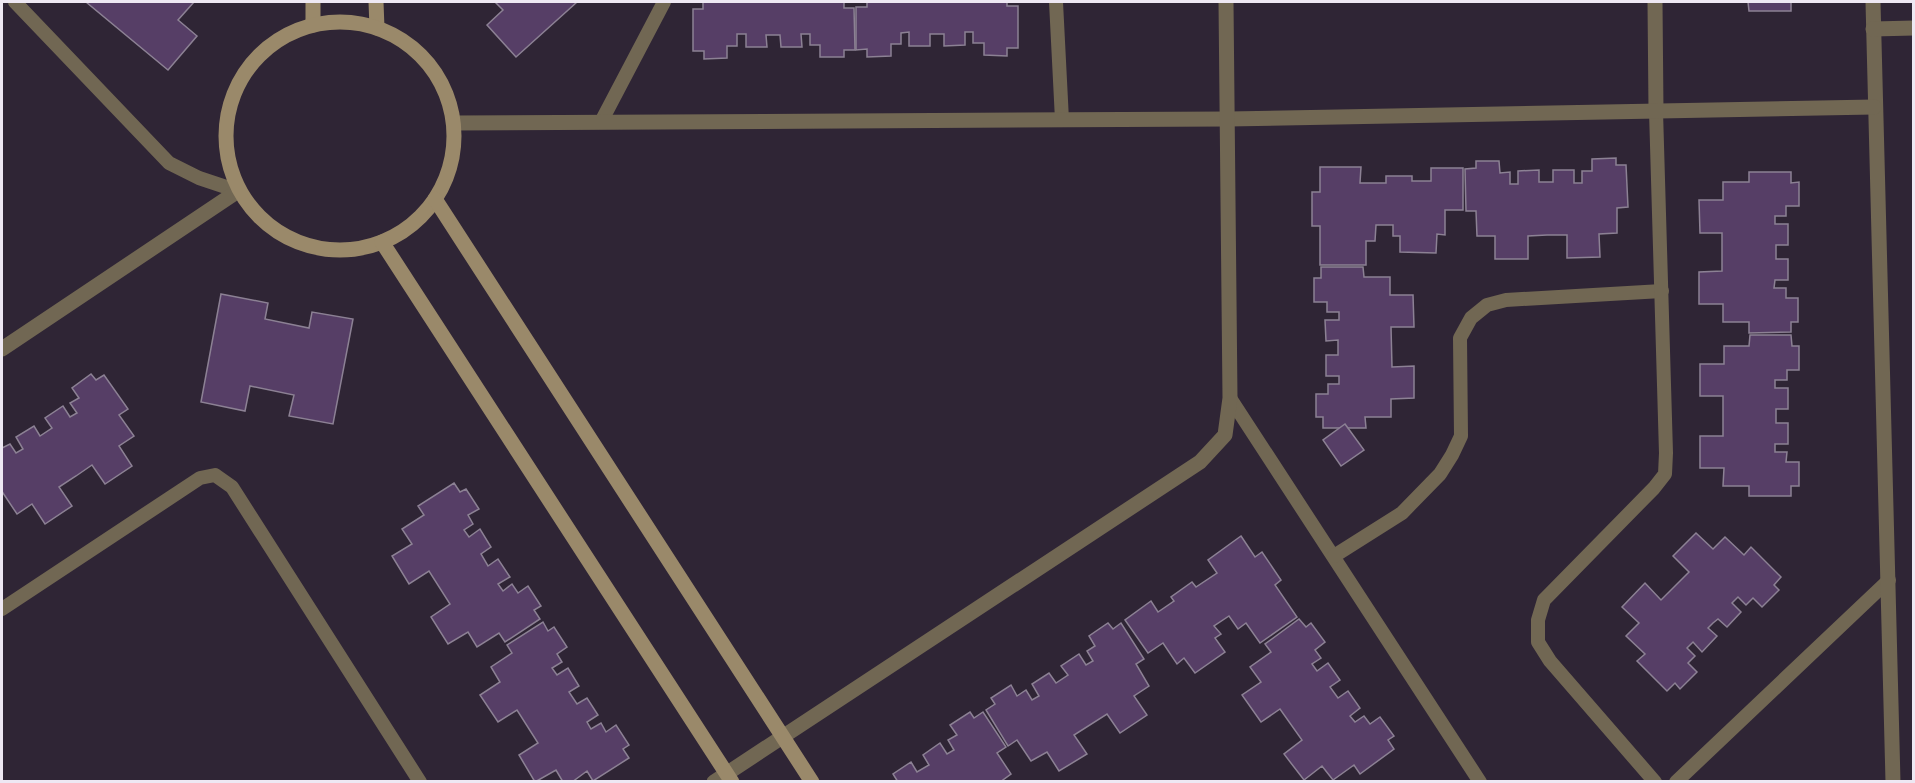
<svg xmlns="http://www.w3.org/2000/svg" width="1915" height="783" viewBox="0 0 1915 783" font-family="Overpass,sans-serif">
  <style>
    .building { fill: #563e66; stroke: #8c8194; stroke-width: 1.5 }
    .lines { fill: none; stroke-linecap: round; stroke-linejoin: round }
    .lane { stroke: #716753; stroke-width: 14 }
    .street { stroke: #716753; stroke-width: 15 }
    .secondary { stroke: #9a896a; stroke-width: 15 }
  </style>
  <rect width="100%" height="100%" fill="#2f2535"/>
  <!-- building -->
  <g class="building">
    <path d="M86,2H194L178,20L197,36L168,70Z"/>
    <path d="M495,2H577L516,57L487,25L503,10Z"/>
    <path d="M703,2H844V8H854L855,50H844V57H820V45H810V34H801L802,47H781L780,35H766L767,47H746V34H737V46H727V58L704,59V51H693V9H703Z"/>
    <path d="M867,2H1007V6H1018V48H1007V56L984,55V43H973V32H965V45L944,46V34H930V46H909V32L901,33V44H891V56L867,57V49L856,50V7H867Z"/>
    <path d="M1748,2H1791V11H1749Z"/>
    <path d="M1616,158V165H1626L1628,207L1617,208V233L1599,234L1600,257L1567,258V235H1547L1528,236V259H1495V236H1477L1476,211H1466L1465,169L1476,168V161H1499L1500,173L1510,172V184H1518V171L1539,170V182H1553V170H1574V183H1582V171H1592V159Z"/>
    <path d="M1320,167H1361L1360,183H1386V176H1412V181H1431V168H1463V210H1445V235L1437,234L1436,253L1400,252V236H1393V225H1376L1375,241H1366V265H1320V226H1312V192H1320Z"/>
    <path d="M1749,172H1791V183L1799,182V206H1786V216H1775V224H1788V245H1776V259H1788V280H1775L1774,288H1786V298H1798V322H1791V332L1749,333V322H1723V304H1699V272L1722,271V233H1700L1699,200H1723V182H1749Z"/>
    <path d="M1321,267H1363L1364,277H1390V295H1413L1414,327H1391L1392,367L1414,366V398L1391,399V417H1365L1366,428H1323V417H1316V394H1328V384H1339V376H1326V355H1338V340L1326,341L1325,320H1339V312H1327V302H1314V278H1321Z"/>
    <path d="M221,294L268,303L265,319L309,328L312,312L353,319L333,424L289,416L294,395L250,386L245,411L201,402Z"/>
    <path d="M1750,335H1791L1792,346H1799V370H1787V380H1775V388H1788V409H1776V423H1788V444H1775V452H1787L1786,462H1799V486H1791V496H1749V486H1723L1724,468H1700V436H1723V396H1700V364H1724V346H1749Z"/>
    <path d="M91,374L96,380L104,375L128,409L119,415L134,436L119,446L132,466L105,484L92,465L76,476L59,487L72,506L45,524L32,504L17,514L3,493L2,494V448L10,444L16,453L23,449L16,437L34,426L40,436L52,428L45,418L63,406L70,417L77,413L70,403L79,398L72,388Z"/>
    <path d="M1345,424L1364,450L1341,466L1323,440Z"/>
    <path d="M454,483L460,492L466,489L479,509L468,515L473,524L464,530L469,537L480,529L491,547L481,554L488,566L498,559L510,577L498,584L503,591L512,584L518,593L528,586L541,606L534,610L540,619L505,642L499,633L477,647L468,632L448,644L431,617L450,604L429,571L409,584L392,556L412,544L402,529L424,515L418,506Z"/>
    <path d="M1696,533L1713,549L1725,537L1744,555L1751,547L1781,577L1774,585L1779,590L1762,607L1753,598L1746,605L1738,597L1732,603L1741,612L1727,627L1718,619L1713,623L1708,628L1717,636L1702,652L1693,642L1687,648L1695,656L1688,663L1697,672L1680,689L1675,683L1667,691L1637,661L1645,654L1626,636L1639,623L1622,607L1645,583L1661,600L1689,572L1673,556Z"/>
    <path d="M1241,536L1255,557L1262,552L1281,580L1275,585L1297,617L1260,643L1246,623L1238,629L1229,616L1214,626L1221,634L1215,638L1225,652L1195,673L1184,658L1177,664L1163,643L1148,653L1125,620L1151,601L1158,612L1174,601L1171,597L1192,582L1196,587L1217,573L1208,560Z"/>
    <path d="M1299,619L1306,627L1311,623L1325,642L1315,650L1321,658L1312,664L1317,671L1328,663L1340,680L1330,687L1338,698L1348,691L1360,708L1350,716L1355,722L1364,716L1370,724L1380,717L1394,736L1388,740L1394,749L1360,774L1354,765L1333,780L1322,766L1304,780L1284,754L1302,740L1280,709L1261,722L1242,695L1261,682L1250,667L1271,652L1265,644Z"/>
    <path d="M543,622L548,631L554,627L567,647L557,654L562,662L552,668L557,675L568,668L579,686L569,692L577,704L587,698L598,715L587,722L591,729L601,723L606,732L616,725L629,745L623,749L629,758L593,781L587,771L572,782H563L556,770L535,782L519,755L538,743L517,710L498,722L480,695L500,682L491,667L512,653L507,645Z"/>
    <path d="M1108,623L1113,629L1121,623L1144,659L1136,664L1149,686L1134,696L1147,715L1120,733L1107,714L1074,735L1087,754L1059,771L1047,752L1031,761L1017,740L1008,746L986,710L995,704L991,698L1011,685L1017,696L1026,690L1032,700L1039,696L1032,684L1049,673L1056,683L1068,675L1061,666L1079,654L1086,665L1093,661L1087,651L1095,646L1089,636Z"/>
    <path d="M970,712L974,718L983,712L1006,747L997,753L1011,774L1000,782H898L893,774L911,762L917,772L929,765L923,755L940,743L947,754L954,750L948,740L957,735L950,725Z"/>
  </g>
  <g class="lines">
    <!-- lane -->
    <g class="lane">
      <path d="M15,2L169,163L199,178L238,191"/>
      <path d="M1056,2L1062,120"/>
      <path d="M601,122L664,2"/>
      <path d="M1230,398L1480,782"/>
      <path d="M1334,556L1402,513L1440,474L1452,455L1461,436L1460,338L1471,318L1487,305L1506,300L1662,291"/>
      <path d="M2,609L200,478L215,475L232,487L420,782"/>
      <path d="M1655,782L1550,661L1538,642V620L1544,600L1654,488L1665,474L1666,453L1656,111"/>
      <path d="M1676,782L1889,580"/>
    </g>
    <!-- street -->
    <g class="street">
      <path d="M1655,2L1656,111"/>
      <path d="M1873,2L1893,782"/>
      <path d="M1873,29L1914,28"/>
      <path d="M454,123L1228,119L1874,107"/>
      <path d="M2,349L238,191"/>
      <path d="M714,782L1200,462L1225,435L1230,398L1226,2"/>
    </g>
    <!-- secondary -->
    <g class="secondary">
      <path d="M313,2V25"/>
      <path d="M376,2L377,28"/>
      <circle cx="340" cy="136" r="114"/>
      <path d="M435,199L812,782"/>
      <path d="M382,242L732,782"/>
    </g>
  </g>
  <!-- border -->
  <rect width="1915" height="783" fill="none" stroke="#eee8f3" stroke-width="6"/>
</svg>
